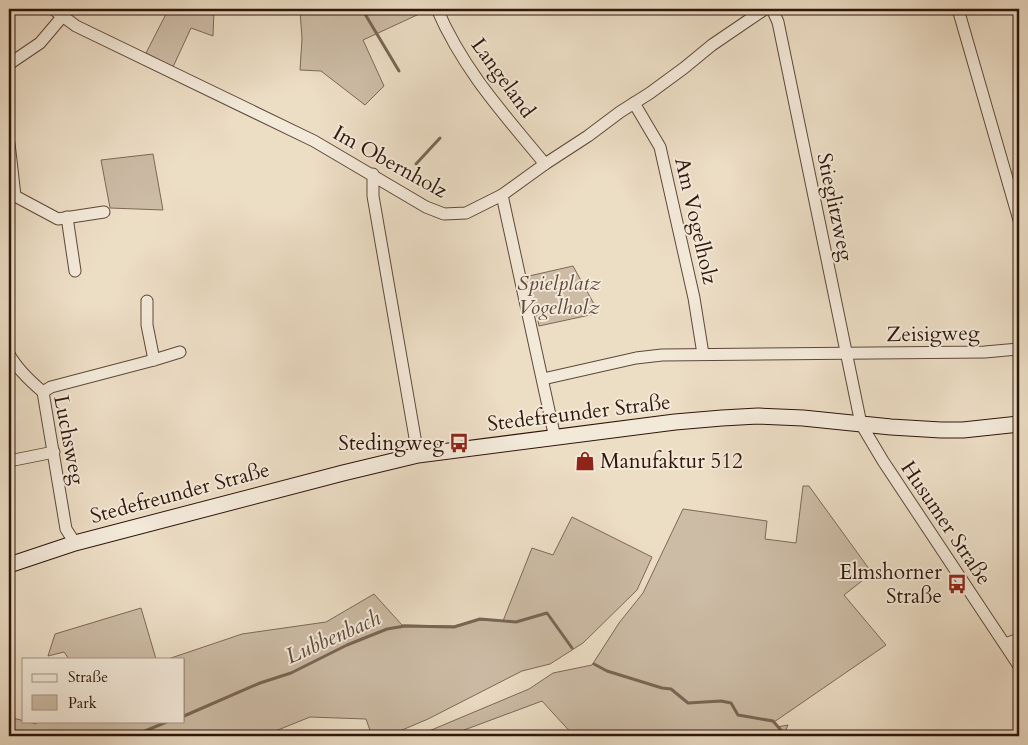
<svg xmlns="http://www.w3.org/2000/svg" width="1028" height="745" viewBox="0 0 1028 745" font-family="Cardo,serif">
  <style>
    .green { fill: #ccbba5; stroke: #7d6858 }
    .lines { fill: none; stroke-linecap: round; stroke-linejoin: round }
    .stream { stroke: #796555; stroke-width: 3 }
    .street-casing { stroke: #5e483a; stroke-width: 13 }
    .secondary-casing { stroke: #2e160b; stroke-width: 17 }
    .street { stroke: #f3e9d9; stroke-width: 11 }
    .secondary { stroke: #f3e9d9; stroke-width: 15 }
    .labels { text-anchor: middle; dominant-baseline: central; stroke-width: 4; stroke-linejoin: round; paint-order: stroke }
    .street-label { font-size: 21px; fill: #2e160b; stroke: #f3e9d9 }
    .park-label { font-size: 21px; font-style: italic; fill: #5d4839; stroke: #f3e9d9 }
    .poi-label { font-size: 21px; fill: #2e160b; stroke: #f3e9d9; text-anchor: end }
    .water-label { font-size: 22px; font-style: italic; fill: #604a3c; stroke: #f3e9d9 }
  </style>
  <rect width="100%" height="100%" fill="#ecddc5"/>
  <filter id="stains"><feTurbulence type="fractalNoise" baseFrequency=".004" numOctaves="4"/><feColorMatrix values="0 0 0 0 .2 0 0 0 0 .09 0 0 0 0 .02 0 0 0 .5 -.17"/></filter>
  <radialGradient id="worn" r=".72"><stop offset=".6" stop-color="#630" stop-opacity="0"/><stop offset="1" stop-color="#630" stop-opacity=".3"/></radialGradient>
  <!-- green -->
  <g class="green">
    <path d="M159,9H214L213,36L191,28L173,67L146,53L167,12Z"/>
    <path d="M275,9H430L363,40L384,86L365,105L321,71L300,70L302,39L300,11L275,13Z"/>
    <path d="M153,154L163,210L110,208L101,160Z"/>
    <path d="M573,266L599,313L539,326L529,276Z"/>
    <path d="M803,486H809L872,573L844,595L886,645L774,722L777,727L788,725L783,736H574L542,701L448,736H417L529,689L553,673L592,665L619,623L643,593L683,509L767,521L765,539L796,543Z"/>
    <path d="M572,517L652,557L637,590L583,643L550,664L522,671L428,719L388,736H372L366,719L310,717L263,736H9V717L36,724L38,721H184V659H168L242,634L326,622L374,594L402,625L454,626L477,620L503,621L532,548L553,555Z"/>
    <path d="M141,608L156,659H69L64,652L48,656L55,634Z"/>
  </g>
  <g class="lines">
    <!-- stream -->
    <g class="stream">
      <path d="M362,9L399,71"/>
      <path d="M416,164L440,138"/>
      <path d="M594,664L607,671L662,688L671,689L688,703L721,701L731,703L738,715L773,721L786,736"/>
      <path d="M184,716L260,683L291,673L347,645L387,629L405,626L454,627L480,619L516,622L547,613L572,648"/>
      <path d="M133,736L169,721"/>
    </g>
    <defs>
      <g id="street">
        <path d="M53,9L76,26L314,141L426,207L444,214L466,213L502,195L545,164L588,136L620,112L650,93L684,68L712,45L765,9"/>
        <path d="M437,9C464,71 503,113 545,164"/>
        <path d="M772,9L778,22L861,424L883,461L1019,666"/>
        <path d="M958,9L1019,220"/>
        <path d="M9,64L40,43L62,17"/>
        <path d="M634,103L660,147L694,298L703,354"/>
        <path d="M9,143L15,196"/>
        <path d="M373,174V196L418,455"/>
        <path d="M502,195L555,438"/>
        <path d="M15,196L58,219L104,212"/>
        <path d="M67,217L75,271"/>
        <path d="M147,301V325L154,360"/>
        <path d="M9,354C17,369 30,381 43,392L66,529L75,543"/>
        <path d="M543,379L636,358L662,355L985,352L1019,349"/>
        <path d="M43,392L51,387L154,360L180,352"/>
        <path d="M9,461L54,452"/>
        <path d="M1005,644L1019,639"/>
      </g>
      <path id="secondary" d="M9,565L75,543L343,473L418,455L675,422L722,418L758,416L803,418L891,427L941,430H963L1019,424"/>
    </defs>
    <!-- street casing -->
    <use href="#street" class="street-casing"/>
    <!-- secondary casing -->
    <use href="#secondary" class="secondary-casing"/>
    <!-- street -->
    <use href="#street" class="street"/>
    <!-- secondary -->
    <use href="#secondary" class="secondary"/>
  </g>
  <!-- icons -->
  <defs>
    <symbol id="bus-bare" viewBox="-9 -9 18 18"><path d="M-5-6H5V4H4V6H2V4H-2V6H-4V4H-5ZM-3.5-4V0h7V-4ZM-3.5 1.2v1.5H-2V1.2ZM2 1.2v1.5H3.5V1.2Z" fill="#8f2418" stroke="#f3e9d9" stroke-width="2.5" paint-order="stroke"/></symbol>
    <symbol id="shop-bare" viewBox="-9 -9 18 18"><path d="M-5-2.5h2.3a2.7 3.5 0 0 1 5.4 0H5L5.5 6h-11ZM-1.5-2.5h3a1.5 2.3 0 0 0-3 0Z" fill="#8f2418" stroke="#f3e9d9" stroke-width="2.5" paint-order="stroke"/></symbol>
  </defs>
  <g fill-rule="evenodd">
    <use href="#bus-bare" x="445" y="429" width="28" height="28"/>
    <use href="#shop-bare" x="571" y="447" width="28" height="28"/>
    <use href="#bus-bare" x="943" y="570" width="28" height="28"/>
  </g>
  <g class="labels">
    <!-- street labels -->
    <g class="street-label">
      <text transform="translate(503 78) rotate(54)">Langeland</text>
      <text transform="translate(390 162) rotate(29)">Im Obernholz</text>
      <text transform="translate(835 207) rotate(78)">Stieglitzweg</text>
      <text transform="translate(696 221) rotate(77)">Am Vogelholz</text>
      <text transform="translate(933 334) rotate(-1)">Zeisigweg</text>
      <text transform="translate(579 413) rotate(-7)">Stedefreunder Straße</text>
      <text transform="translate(69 440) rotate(79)">Luchsweg</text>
      <text transform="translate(180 493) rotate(-15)">Stedefreunder Straße</text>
      <text transform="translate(946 523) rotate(56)">Husumer Straße</text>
    </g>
    <!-- park labels -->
    <g class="park-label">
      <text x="559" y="283">Spielplatz<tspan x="559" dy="24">Vogelholz</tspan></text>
    </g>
    <!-- poi labels -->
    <g class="poi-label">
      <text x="444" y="443">Stedingweg</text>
      <text x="600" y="461" text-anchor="start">Manufaktur 512</text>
      <text x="942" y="572">Elmshorner<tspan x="942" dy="24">Straße</tspan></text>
    </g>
    <!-- water labels -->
    <g class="water-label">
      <text transform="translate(333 637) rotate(-24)">Lubbenbach</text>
    </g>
  </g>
  <!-- margin -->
  <rect width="1028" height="745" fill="none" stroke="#ecddc5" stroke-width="30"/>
  <rect x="10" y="10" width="1008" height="725" fill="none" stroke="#2e160b" stroke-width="2.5"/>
  <rect x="15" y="15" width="998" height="715" fill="none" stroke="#2e160b"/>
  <!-- legend -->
  <rect x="22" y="658" width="162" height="65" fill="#f3e9d9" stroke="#a49587"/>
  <rect x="32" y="674" width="25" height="8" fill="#f3e9d9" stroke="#a49587"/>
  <text x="68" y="682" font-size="15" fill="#2e160b">Straße</text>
  <rect x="32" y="695" width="25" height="15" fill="#ccbba5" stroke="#a49587"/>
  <text x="68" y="708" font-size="15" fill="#2e160b">Park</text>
  <rect width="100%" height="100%" filter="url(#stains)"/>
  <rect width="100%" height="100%" fill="url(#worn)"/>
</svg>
